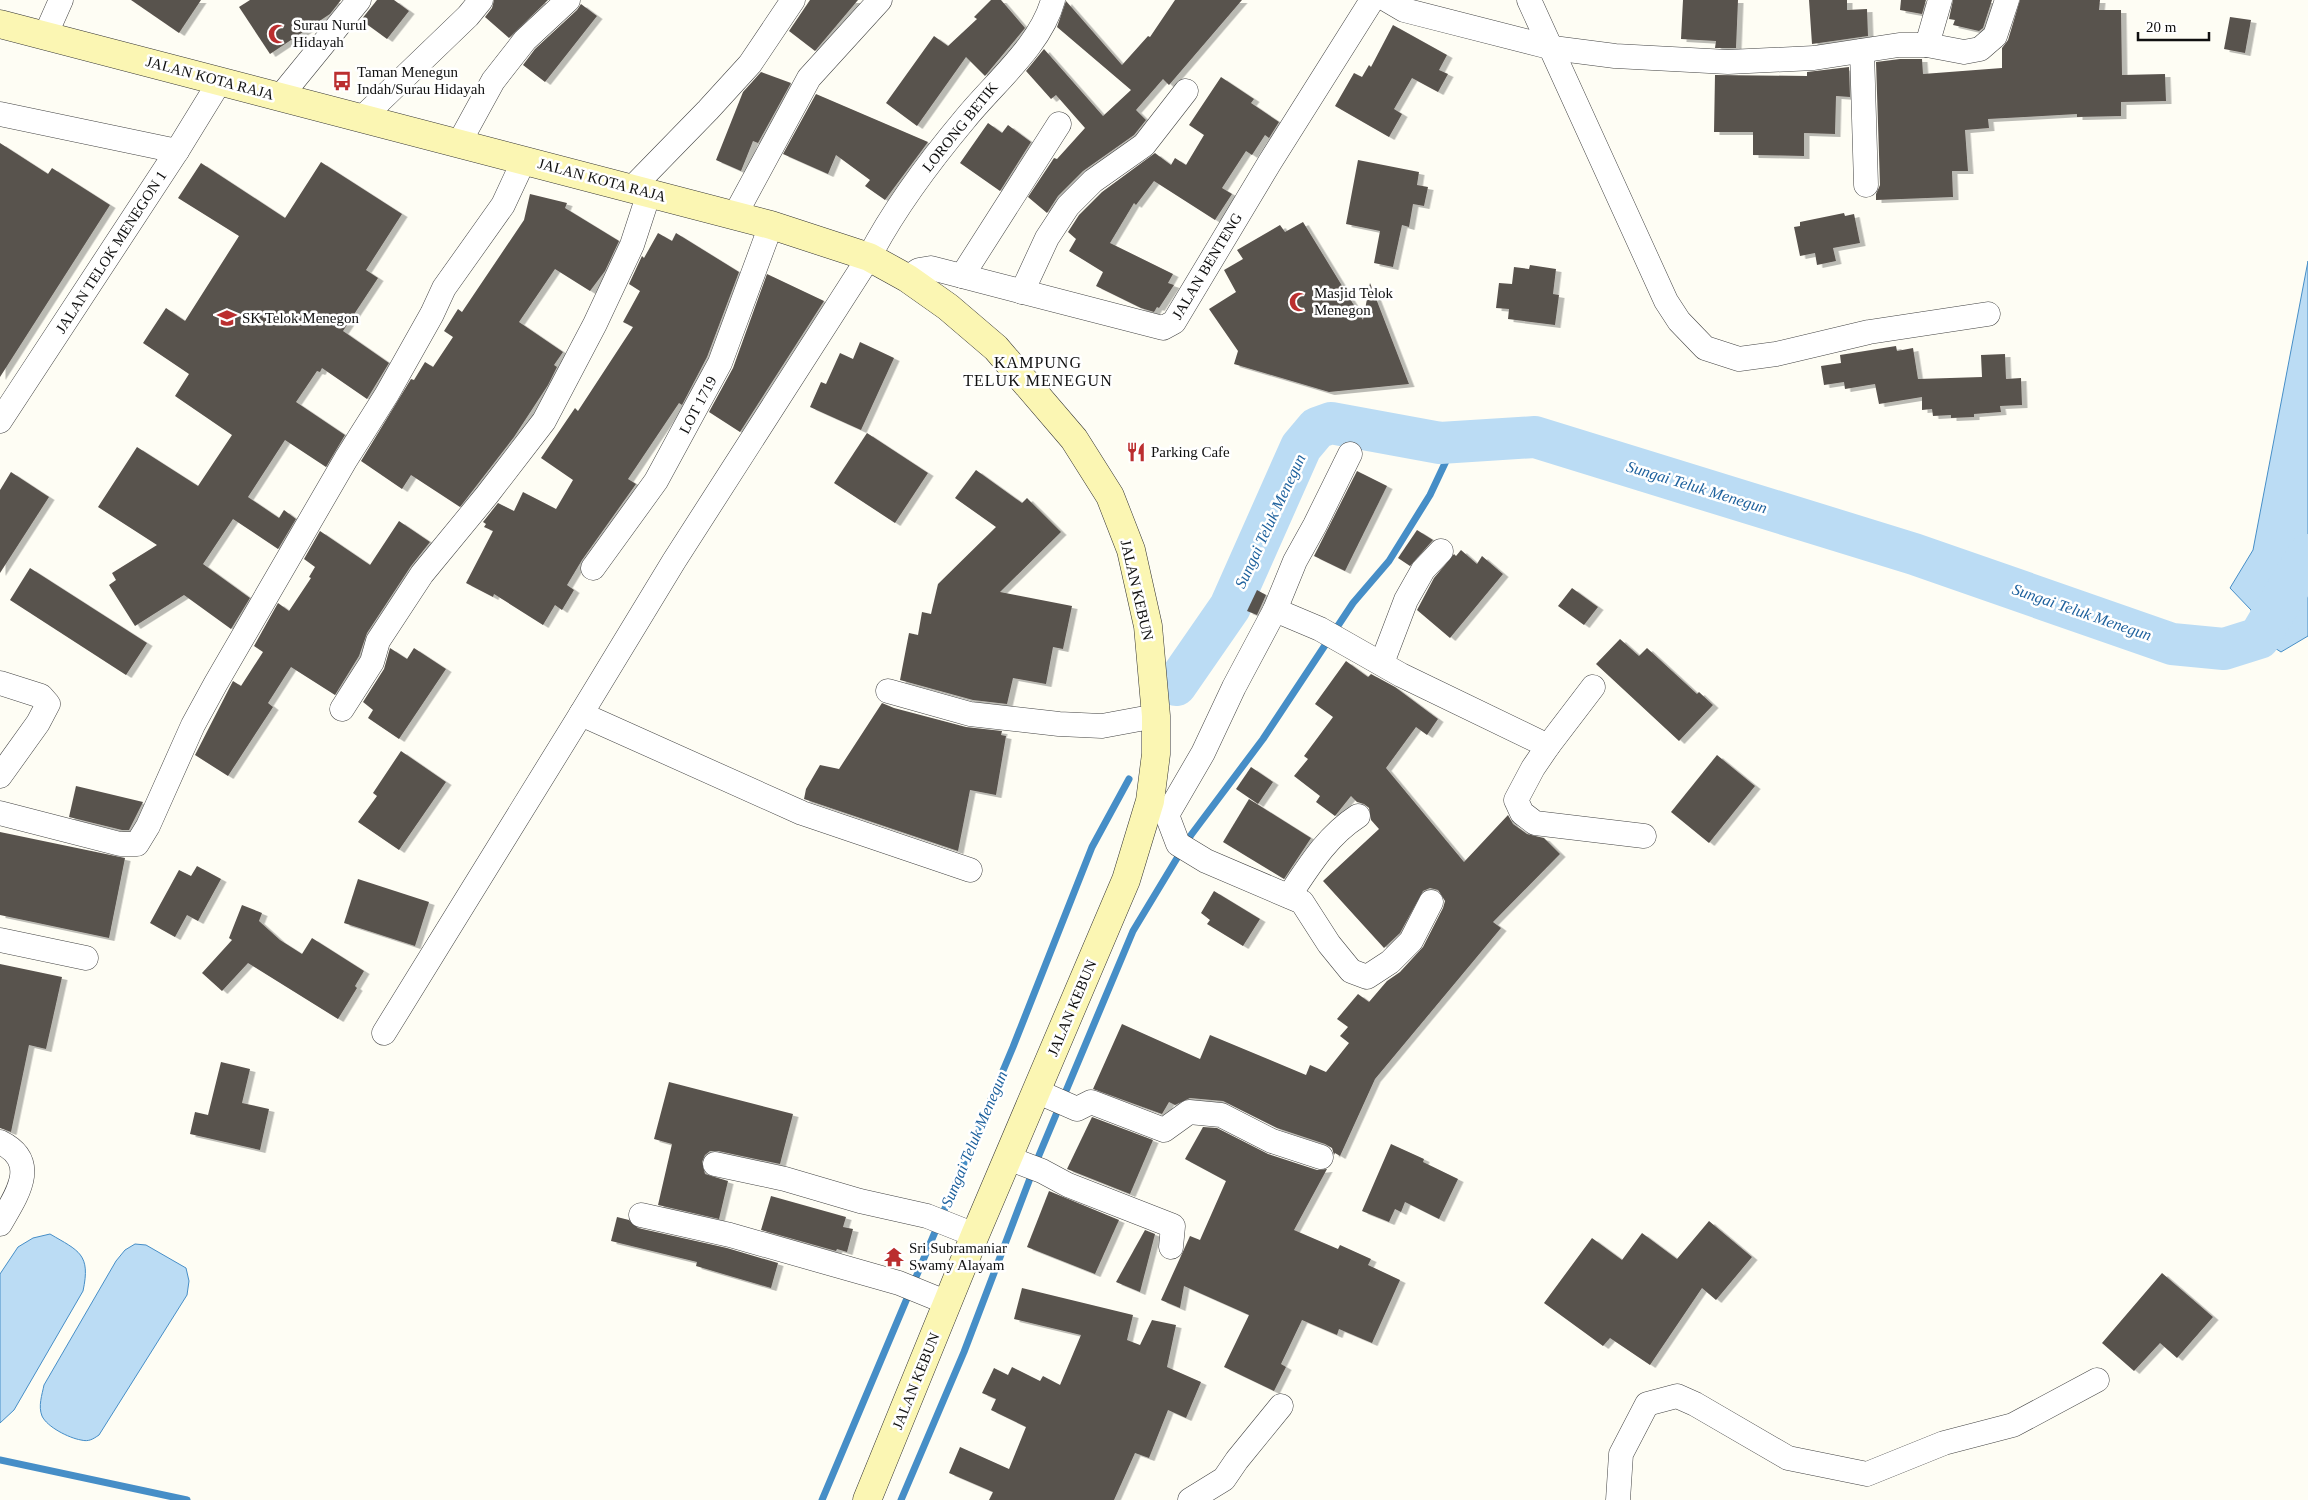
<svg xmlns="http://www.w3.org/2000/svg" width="2308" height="1500" viewBox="0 0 2308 1500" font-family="Georgia,serif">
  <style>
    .water { fill: #bbdcf4; stroke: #468ec7 }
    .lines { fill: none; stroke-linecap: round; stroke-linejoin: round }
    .stream { stroke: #468ec7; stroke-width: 7 }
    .river { stroke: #bbdcf4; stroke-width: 42 }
    .building { fill: #59524d; filter: url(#shadow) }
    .street-casing { stroke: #434343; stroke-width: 25 }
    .secondary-casing { stroke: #323232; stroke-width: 29 }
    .street { stroke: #fff; stroke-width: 24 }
    .secondary { stroke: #fbf6b3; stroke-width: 28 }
    .labels { text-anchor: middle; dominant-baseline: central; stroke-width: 5; stroke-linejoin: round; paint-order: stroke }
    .poi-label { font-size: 15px; fill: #101010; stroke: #fff; text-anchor: start }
    .street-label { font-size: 15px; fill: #101010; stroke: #fff }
    .neighbourhood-label { font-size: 16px; letter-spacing: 1px; fill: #101010; stroke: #fff }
    .water-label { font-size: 16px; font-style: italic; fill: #1e619d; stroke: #fff }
  </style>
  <defs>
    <filter id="shadow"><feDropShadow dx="5.5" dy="3" stdDeviation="0" flood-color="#0004"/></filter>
  </defs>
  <rect width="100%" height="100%" fill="#fefdf4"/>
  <!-- water -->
  <g class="water">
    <path d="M2308,261V636L2281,652L2259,638L2251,610L2230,588L2253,550Z"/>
    <path d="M50,1234C79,1251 91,1254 83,1291L14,1410L0,1423V1274L18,1247L33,1238Z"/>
    <path d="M135,1244L146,1245L186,1268L189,1281L187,1295L99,1435C93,1439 89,1442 81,1440C69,1438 47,1427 42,1416C38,1406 42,1395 44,1385L116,1261L125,1250Z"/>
  </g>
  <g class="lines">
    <!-- stream -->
    <g class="stream">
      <path d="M0,1460L187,1500"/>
      <path d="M822,1500L1013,1047L1092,847L1129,779"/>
      <path d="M901,1500L964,1352L1037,1160L1133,931L1191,835L1263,739L1353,603L1389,561L1430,495L1455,442"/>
    </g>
    <!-- river -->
    <path class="river" d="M1176,685L1230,607L1301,447L1317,428L1331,423L1440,443L1535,437L1914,554L2172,644L2224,649L2259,638L2308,555"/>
  </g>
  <!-- building -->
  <g class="building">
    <path d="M131,0H201L179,33Z"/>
    <path d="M250,0H341L330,14L270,54L239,7Z"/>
    <path d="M377,0H394L409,11L387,39L361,20Z"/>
    <path d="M494,0H548L509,38L485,17L492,8Z"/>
    <path d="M810,0H858L815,51L789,31Z"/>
    <path d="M991,0H1001L1025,28L985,76L966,57L917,126L886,103L934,36L948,46L977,19L974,17Z"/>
    <path d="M1175,0H1242L1169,85L1163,79L1136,110L1146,120L1134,135L1083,171L1058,196L1047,213L1028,197L1054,158L1057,159L1085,128L1056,95L1051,99L1026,71L1044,49L1103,116L1131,90L1057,27L1066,1L1122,65L1148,36L1150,37Z"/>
    <path d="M1683,0H1738L1736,48H1715L1716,41L1681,39Z"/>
    <path d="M1809,0H1847V10L1867,9L1868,36L1812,44Z"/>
    <path d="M1901,0H1926L1922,14L1900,10Z"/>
    <path d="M1953,0H1992L1983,28L1979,31L1953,25L1955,20L1949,19Z"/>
    <path d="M2020,0H2100L2099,10H2121L2122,75L2165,74L2166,101L2121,102V116L2077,117V114L1988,119L1989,128L1965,130L1968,171H1952L1953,197L1876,200V194L1880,185L1876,62L1900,59H1922L1923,74L2002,68V48L2008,40Z"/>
    <path d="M581,4L597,16L545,82L523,65L535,49L577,10Z"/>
    <path d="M2230,17L2251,20L2245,53L2224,49Z"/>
    <path d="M1393,25L1447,55L1439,70L1448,74L1438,92L1412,78L1394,109L1402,114L1389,137L1335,106L1354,73L1362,77L1369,65L1371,67Z"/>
    <path d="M1849,67L1850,97L1836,96L1835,134L1804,133V156L1753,155V132H1714L1715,75L1807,76V72Z"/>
    <path d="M761,72L791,83L758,143L753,141L741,171L716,160L743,92Z"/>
    <path d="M1221,77L1254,99L1251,103L1279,122L1269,138L1265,135L1252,155L1246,151L1222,188L1232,194L1215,220L1154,181L1136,205L1134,203L1110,243L1173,274L1168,283L1174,285L1159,308L1157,307L1154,312L1141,308L1096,286L1103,272L1069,251L1076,239L1068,232L1079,215L1102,192L1155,153L1171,165L1175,158L1186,165L1204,135L1189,125Z"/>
    <path d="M816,94L928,142L885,200L865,186L870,180L836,155L828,174L783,154Z"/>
    <path d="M988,123L1002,133L1008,125L1031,142L1000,191L960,163Z"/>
    <path d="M0,143L48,174L52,168L110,205L0,377Z"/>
    <path d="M1358,160L1419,172L1417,185L1428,187L1424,206L1413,204L1409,227L1402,225L1393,267L1374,263L1380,231L1346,224Z"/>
    <path d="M321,162L402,214L366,270L378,278L343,331L389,363L367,399L322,368L320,372L317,371L296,402L345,435L326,467L285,440L248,497L279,518L284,510L296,519L278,549L233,519L203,564L250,598L231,629L184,595L135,626L109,585L116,580L112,573L157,545L98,507L137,447L198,486L232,435L175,396L189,374L143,343L166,308L185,321L239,236L178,198L201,163L285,218Z"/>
    <path d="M530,194L567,203L565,208L619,241L605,271L590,291L555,269L519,322L563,352L554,365L557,367L548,385L514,437L460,507L411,475L402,489L361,461L411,379L414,380L425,362L433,367L453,337L444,331L458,309L462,312L524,220Z"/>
    <path d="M1844,213L1845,216L1854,214L1860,243L1833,248L1836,261L1817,265L1815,253L1800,256L1794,227L1800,226V222Z"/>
    <path d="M1303,222L1363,320L1370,283L1409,384L1329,392L1234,364L1238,351L1209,309L1236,292L1224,270L1243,259L1237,250L1280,225L1285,232Z"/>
    <path d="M658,233L672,241L676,233L739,272L707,357L682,405L679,403L628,479L636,484L582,560L567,585L574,590L562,610L555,605L543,625L494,594L493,597L466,583L493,531L484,527L486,524L483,522L498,503L514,511L523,492L556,509L573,480L541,458L575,408L578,411L633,327L623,322L640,291L629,284L642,256L644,258Z"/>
    <path d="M1530,265L1556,269L1553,294L1559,295L1555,325L1508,319L1509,309L1496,308L1499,283L1512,284L1514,267L1529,269Z"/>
    <path d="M767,274L824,301L740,432L709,412L733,368Z"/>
    <path d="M860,342L894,358L861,430L810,407L821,382L826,384L840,353L853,359Z"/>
    <path d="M1896,346L1897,351L1913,348L1918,379L1982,377L1981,355L2005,354L2006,379L2021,378L2022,405L2000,406L2001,412L1974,414V417L1951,418V415L1933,416L1932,409L1922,410V397L1879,404L1875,384L1845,389L1844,382L1824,385L1821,366L1841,363L1840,355Z"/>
    <path d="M867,433L928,473L895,523L834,483Z"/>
    <path d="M976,470L1022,503L1027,498L1061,532L1000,592L1072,606L1063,649L1053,647L1046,684L1013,678L1007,704L973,700L900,680L909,633L918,635L922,612L931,614L938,584L996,527L955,498Z"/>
    <path d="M1357,471L1387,486L1345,571L1314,556Z"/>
    <path d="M11,472L49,497L0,573V490Z"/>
    <path d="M399,521L430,542L411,566L367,633L359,656L335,695L291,667L268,703L273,707L228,776L195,755L233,681L241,686L263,652L254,646L278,603L289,611L311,578L309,577L315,567L304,559L320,531L370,565Z"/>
    <path d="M1417,530L1433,540L1410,566L1398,558Z"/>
    <path d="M1461,550L1477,564L1482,556L1503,574L1450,638L1417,610L1434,578L1454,554L1456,556Z"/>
    <path d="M30,568L147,643L126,675L10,600Z"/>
    <path d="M1572,588L1598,607L1584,625L1558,606Z"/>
    <path d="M1257,590L1266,595L1257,615L1247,611Z"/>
    <path d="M1620,639L1639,656L1647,648L1697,694L1699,692L1713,705L1679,741L1596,664Z"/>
    <path d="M390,648L407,659L414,648L446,669L399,739L368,718L373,710L363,702L384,669Z"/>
    <path d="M1346,661L1368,677L1371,674L1395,687L1438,719L1427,735L1416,727L1386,768L1464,862L1508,815L1513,824L1527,834L1544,838L1560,854L1493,922L1501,928L1375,1079L1340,1156L1335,1153L1334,1155L1332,1148L1325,1144L1277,1128L1223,1101L1190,1098L1175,1105L1169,1102L1162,1114L1093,1089L1122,1024L1200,1059L1210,1035L1306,1075L1310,1065L1326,1072L1349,1043L1340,1036L1348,1027L1337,1019L1358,994L1369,1002L1387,981L1400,972L1423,947L1443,908L1445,901L1438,890L1430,888L1423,891L1400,933L1384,948L1323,881L1379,829L1371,820L1369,808L1364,804L1357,802L1351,796L1335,816L1316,802L1320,796L1294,776L1308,759L1304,756L1333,717L1315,704Z"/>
    <path d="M882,703L894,708L966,727L1002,731L1001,735L1006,736L996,795L970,790L958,851L804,799L806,789L820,765L839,769Z"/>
    <path d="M401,751L446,782L399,850L358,822L377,796L373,793Z"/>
    <path d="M1717,755L1755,786L1709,843L1671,812Z"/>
    <path d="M1251,767L1273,782L1258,804L1236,789Z"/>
    <path d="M76,786L143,802L129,830H122L69,817Z"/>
    <path d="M1249,799L1311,838L1284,879L1223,842Z"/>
    <path d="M0,832L125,858L109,938L0,915Z"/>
    <path d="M197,866L221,879L198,921L187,915L175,937L150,923L179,870L191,876Z"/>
    <path d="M358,879L429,902L415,946L344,923Z"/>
    <path d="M1214,891L1260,919L1243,946L1207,924L1210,920L1201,913Z"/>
    <path d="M242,905L262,913L259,921L280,940L302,954L312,938L364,971L355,986L357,988L338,1019L248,963L222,991L202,973L232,940L229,938Z"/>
    <path d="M0,964L62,977L46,1049L29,1045L11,1132L0,1128Z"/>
    <path d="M221,1062L250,1069L242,1103L269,1109L260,1150L190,1134L195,1112L208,1115Z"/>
    <path d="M669,1082L793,1114L780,1164L718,1151H710L705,1155L702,1162L705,1174L728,1181L719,1219L658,1205L672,1144L654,1139Z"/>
    <path d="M1092,1117L1153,1140L1130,1194L1067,1169Z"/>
    <path d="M1203,1127L1217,1128L1268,1154L1317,1170L1327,1169L1294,1230L1338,1249L1340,1245L1371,1259L1368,1265L1400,1280L1372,1343L1339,1329L1337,1335L1302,1320L1281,1364L1286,1367L1274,1391L1224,1367L1249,1315L1184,1286L1180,1308L1161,1300L1190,1236L1200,1240L1226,1181L1185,1159Z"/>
    <path d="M1391,1144L1424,1159L1423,1162L1458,1179L1439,1219L1405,1202L1401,1212L1395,1209L1389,1222L1362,1211Z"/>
    <path d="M1049,1191L1119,1220L1095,1274L1027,1247Z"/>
    <path d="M771,1196L846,1217L843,1227L853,1229L847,1252L837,1249L836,1251L761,1230Z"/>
    <path d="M617,1217L629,1220L638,1228L727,1248L778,1263L771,1288L696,1266L697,1262L611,1241Z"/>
    <path d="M1709,1221L1752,1257L1716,1300L1702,1288L1650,1365L1610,1338L1603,1346L1544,1303L1592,1238L1622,1260L1642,1233L1677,1259Z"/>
    <path d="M1145,1230L1155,1234L1140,1292L1116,1282Z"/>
    <path d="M2162,1273L2213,1317L2177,1358L2160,1343L2134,1371L2102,1343Z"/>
    <path d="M1022,1288L1133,1315L1127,1340L1140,1345L1152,1320L1176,1325L1167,1367L1201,1382L1186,1418L1168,1410L1149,1458L1135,1453L1114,1500H989L993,1492L949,1473L960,1447L1009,1469L1026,1427L991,1410L996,1399L982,1393L994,1368L1008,1375L1012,1367L1040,1381L1043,1376L1060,1385L1081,1335L1014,1319Z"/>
  </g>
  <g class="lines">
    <defs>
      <g id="street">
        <path d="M1387,0L1404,10L1553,48L1615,56L1728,62L1814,58L1899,45H1927L1964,52L1980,49L1995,36L2007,0"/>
        <path d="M1529,0L1666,301L1679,321L1705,348L1739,359L1776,354L1869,332L1988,314"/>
        <path d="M45,36L61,0"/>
        <path d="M1927,45L1940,0"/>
        <path d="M1862,51L1866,185"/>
        <path d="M280,97L359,0"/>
        <path d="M0,114L177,151"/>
        <path d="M362,118L468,16L481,0"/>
        <path d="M459,143L493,81L525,40L568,0"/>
        <path d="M632,188L708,110L750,64L793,0"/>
        <path d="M735,215L809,78L880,0"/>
        <path d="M962,276L1059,124"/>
        <path d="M907,278L919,270L931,268L1163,328L1174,322L1270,162L1372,0"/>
        <path d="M1022,292L1047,238L1068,206L1093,181L1144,145L1186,91"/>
        <path d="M0,421L177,151L220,81"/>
        <path d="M593,568L656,481L720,363L771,225"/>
        <path d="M1275,610L1320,629L1401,675L1548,746L1533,768L1516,800L1522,813L1535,823L1644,836"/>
        <path d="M1382,663L1406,600L1423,570L1441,551"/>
        <path d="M0,683L41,696L48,704L38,723L0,776"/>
        <path d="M888,691L970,714L1059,724L1102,726L1156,716"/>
        <path d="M342,709L372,662L378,641L422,574L487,495L544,421L595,324L632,245L649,193"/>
        <path d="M1548,746L1593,687"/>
        <path d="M1155,805L1167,815L1178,844L1206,861L1302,902L1329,944L1351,971L1367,977L1390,962L1411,941L1431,902"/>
        <path d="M0,813L120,844H137L148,826L193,725L216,683L346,459L387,394L432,314L444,288L503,205L524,160"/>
        <path d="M1167,815L1203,753L1234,687L1275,610L1295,561L1315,525L1350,454"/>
        <path d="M970,870L802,813L581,714L674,561L869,257C895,207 929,162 965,119C994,83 1041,45 1053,0"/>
        <path d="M1289,896C1309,866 1327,836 1358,816"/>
        <path d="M0,940L86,958"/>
        <path d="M384,1033L581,714"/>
        <path d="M1036,1091L1077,1109L1091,1102L1164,1130L1189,1112L1221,1115L1272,1141L1321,1157"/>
        <path d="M0,1142C41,1162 16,1196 0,1224"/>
        <path d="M1008,1158L1042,1171L1068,1185L1173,1226L1171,1247"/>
        <path d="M715,1164L785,1179L860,1201L927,1216L975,1235"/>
        <path d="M641,1215L730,1235L899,1283L948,1303"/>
        <path d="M1190,1500L1224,1479L1237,1460L1281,1406"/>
        <path d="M1618,1500L1621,1454L1647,1404L1677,1396L1695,1404L1788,1458L1867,1474L1944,1443L2013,1425L2097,1380"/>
      </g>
      <path id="secondary" d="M0,24L771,225L869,257L907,278L948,307L996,348L1074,439L1110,496L1131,550L1148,626L1156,716V754L1150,801L1126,880L975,1235L867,1500"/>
    </defs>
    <!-- street casing -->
    <use href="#street" class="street-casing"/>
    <!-- secondary casing -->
    <use href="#secondary" class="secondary-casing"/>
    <!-- street -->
    <use href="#street" class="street"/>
    <!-- secondary -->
    <use href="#secondary" class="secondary"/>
  </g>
  <!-- icons -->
  <defs>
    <symbol id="mosque-bare" viewBox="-9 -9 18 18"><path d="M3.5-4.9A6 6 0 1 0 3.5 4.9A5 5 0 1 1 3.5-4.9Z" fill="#bb2e2f" stroke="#fff" stroke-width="2.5" paint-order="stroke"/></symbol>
    <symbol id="bus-bare" viewBox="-9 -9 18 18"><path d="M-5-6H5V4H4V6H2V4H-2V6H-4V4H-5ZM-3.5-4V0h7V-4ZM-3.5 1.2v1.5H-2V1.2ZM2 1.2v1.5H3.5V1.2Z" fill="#bb2e2f" stroke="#fff" stroke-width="2.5" paint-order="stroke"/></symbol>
    <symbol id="school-bare" viewBox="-9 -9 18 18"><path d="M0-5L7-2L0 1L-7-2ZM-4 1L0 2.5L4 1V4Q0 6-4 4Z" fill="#bb2e2f" stroke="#fff" stroke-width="2.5" paint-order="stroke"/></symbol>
    <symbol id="restaurant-bare" viewBox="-9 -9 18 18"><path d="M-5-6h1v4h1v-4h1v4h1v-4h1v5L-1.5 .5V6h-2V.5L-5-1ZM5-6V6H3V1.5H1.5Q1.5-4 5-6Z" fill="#bb2e2f" stroke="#fff" stroke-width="2.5" paint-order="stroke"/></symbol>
    <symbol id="temple-bare" viewBox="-9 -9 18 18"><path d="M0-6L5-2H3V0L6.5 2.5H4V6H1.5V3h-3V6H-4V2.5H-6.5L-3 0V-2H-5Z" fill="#bb2e2f" stroke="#fff" stroke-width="2.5" paint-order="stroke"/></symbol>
  </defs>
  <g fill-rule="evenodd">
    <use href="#mosque-bare" x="264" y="20" width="28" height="28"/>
    <use href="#bus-bare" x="328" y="67" width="28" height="28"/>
    <use href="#mosque-bare" x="1285" y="288" width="28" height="28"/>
    <use href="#school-bare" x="213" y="304" width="28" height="28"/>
    <use href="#restaurant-bare" x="1122" y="438" width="28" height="28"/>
    <use href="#temple-bare" x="880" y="1243" width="28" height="28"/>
  </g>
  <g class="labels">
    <!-- poi labels -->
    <g class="poi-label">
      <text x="293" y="25">Surau Nurul<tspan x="293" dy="17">Hidayah</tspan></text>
      <text x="357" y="72">Taman Menegun<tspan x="357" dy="17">Indah/Surau Hidayah</tspan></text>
      <text x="1314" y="293">Masjid Telok<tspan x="1314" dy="17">Menegon</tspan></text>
      <text x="242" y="318">SK Telok Menegon</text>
      <text x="1151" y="452">Parking Cafe</text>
      <text x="909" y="1248">Sri Subramaniar<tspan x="909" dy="17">Swamy Alayam</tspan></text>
    </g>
    <!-- street labels -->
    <g class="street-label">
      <text transform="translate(210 78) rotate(15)">JALAN KOTA RAJA</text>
      <text transform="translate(960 127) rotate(-51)">LORONG BETIK</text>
      <text transform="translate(602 180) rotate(15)">JALAN KOTA RAJA</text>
      <text transform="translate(111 252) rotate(-57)">JALAN TELOK MENEGON 1</text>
      <text transform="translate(1207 266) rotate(-59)">JALAN BENTENG</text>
      <text transform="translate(698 405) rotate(-62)">LOT 1719</text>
      <text transform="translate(1137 590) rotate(77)">JALAN KEBUN</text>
      <text transform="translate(1072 1008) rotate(-67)">JALAN KEBUN</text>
      <text transform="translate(916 1381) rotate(-68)">JALAN KEBUN</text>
    </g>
    <!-- neighbourhood labels -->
    <g class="neighbourhood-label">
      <text x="1038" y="362">KAMPUNG<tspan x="1038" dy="18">TELUK MENEGUN</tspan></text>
    </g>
    <!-- water labels -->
    <g class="water-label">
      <text transform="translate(1697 487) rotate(17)">Sungai Teluk Menegun</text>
      <text transform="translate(1270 521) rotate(-65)">Sungai Teluk Menegun</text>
      <text transform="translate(2082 612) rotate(19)">Sungai Teluk Menegun</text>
      <text transform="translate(974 1139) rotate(-67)">Sungai Teluk Menegun</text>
    </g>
  </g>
  <!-- scale -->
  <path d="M2138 32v8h71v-8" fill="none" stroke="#101010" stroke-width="2.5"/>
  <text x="2146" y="32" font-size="15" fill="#101010" stroke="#ffffff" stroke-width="4" paint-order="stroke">20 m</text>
</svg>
